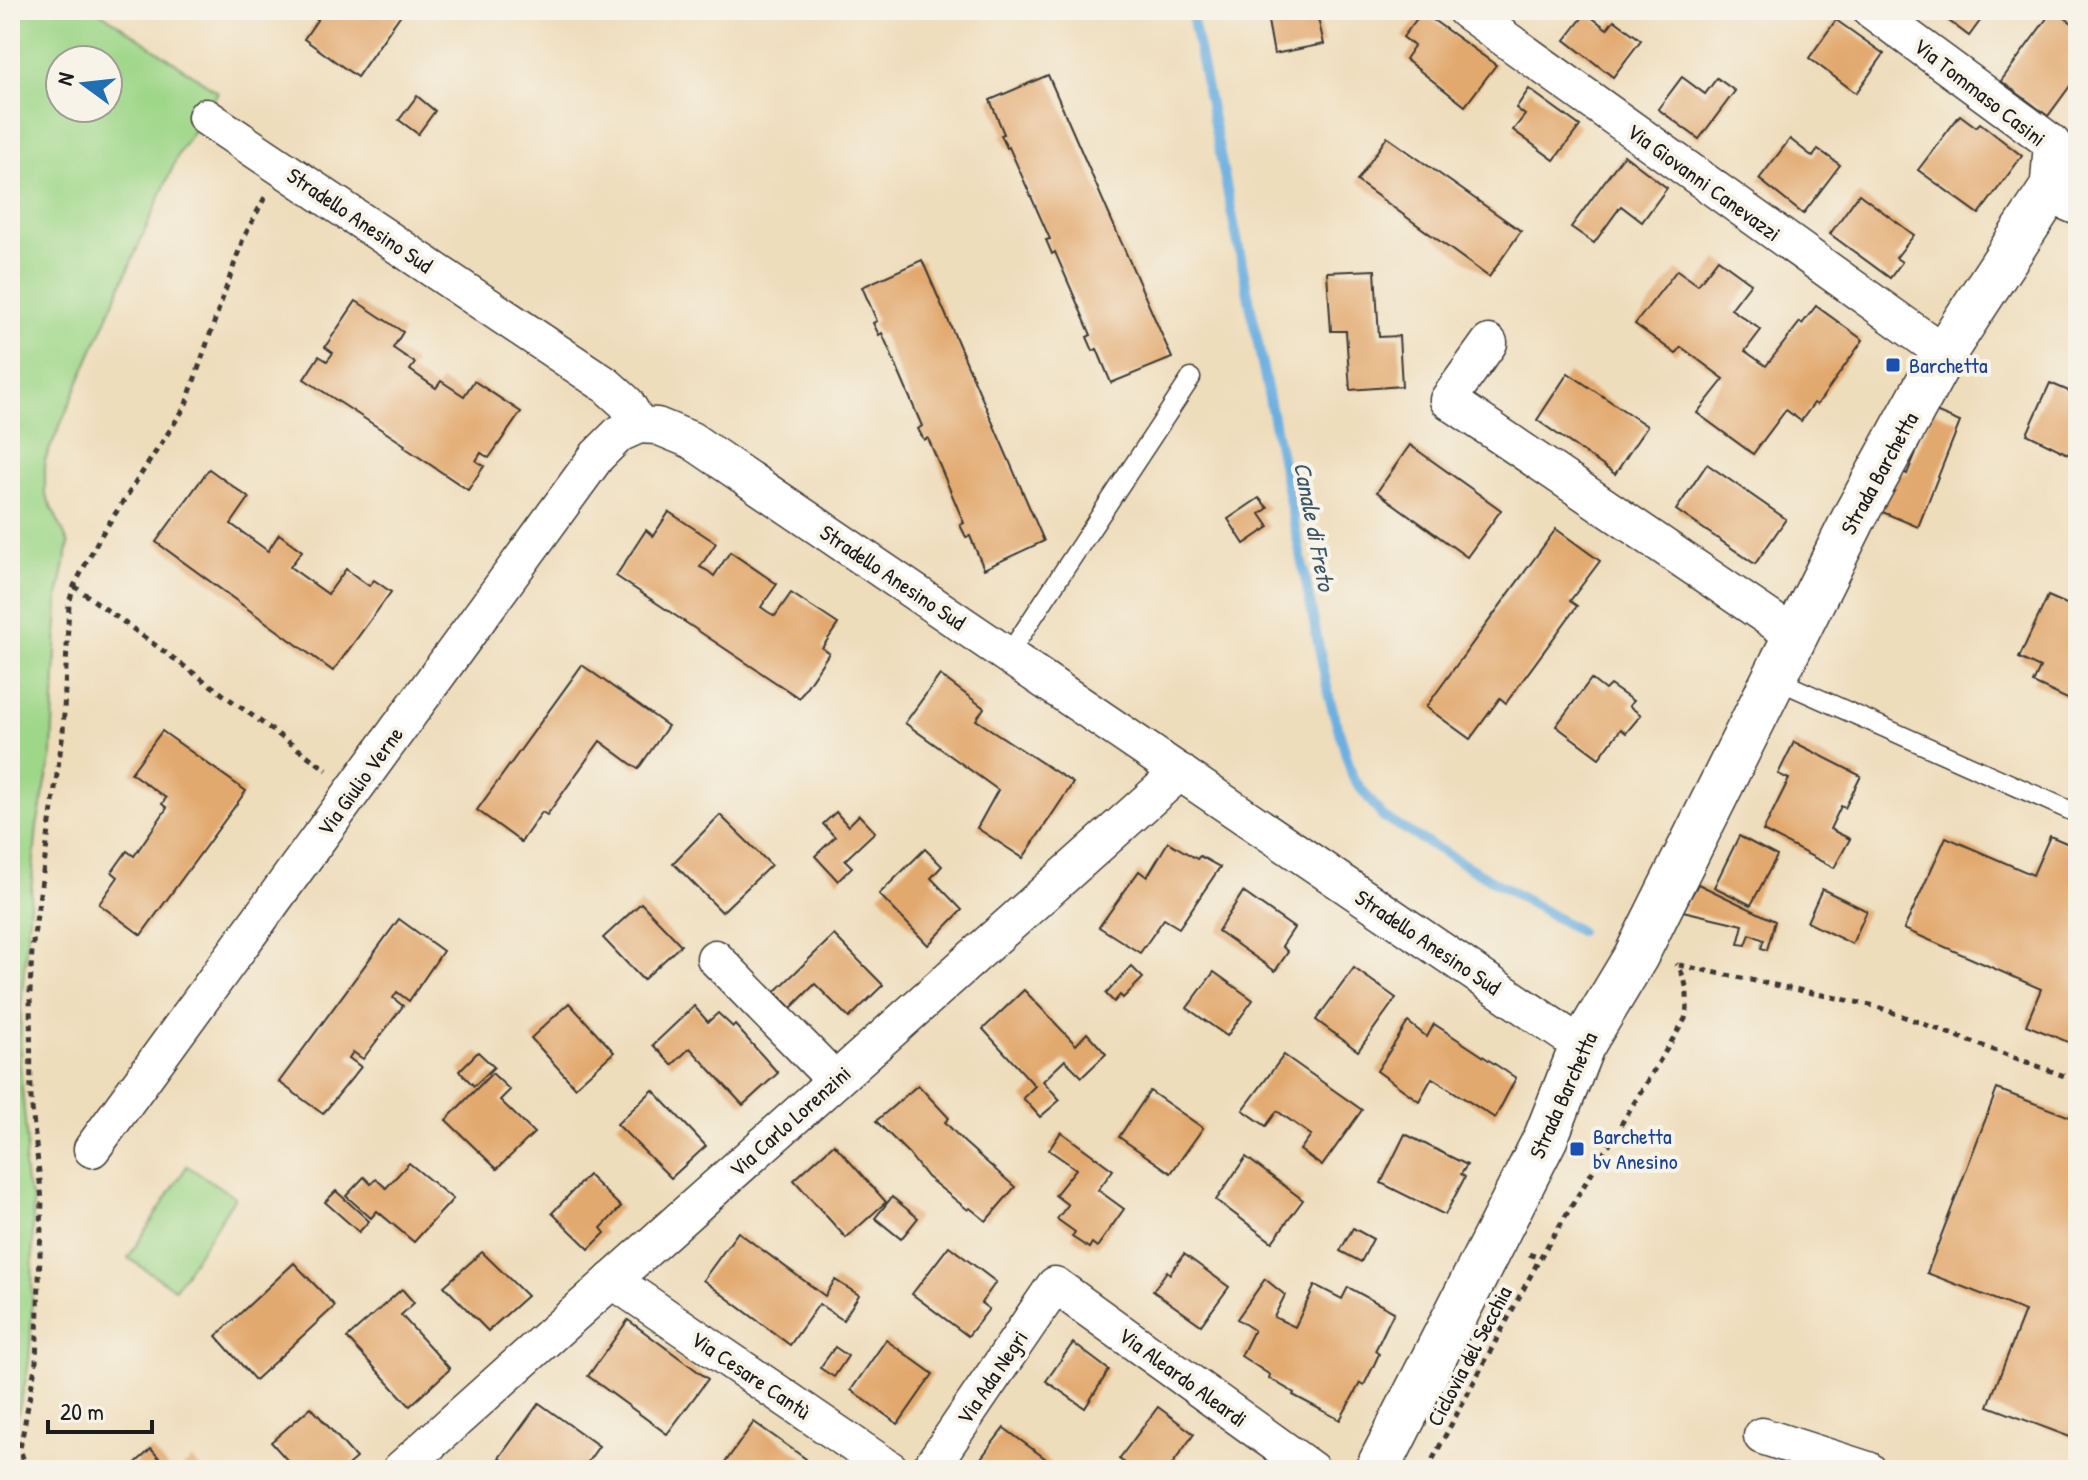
<svg xmlns="http://www.w3.org/2000/svg" width="2088" height="1480" viewBox="0 0 2088 1480" font-family="'Patrick Hand',sans-serif">
  <style>
    .green { fill: #9fd789; stroke: #5e7a52; stroke-width: 2; fill-rule: evenodd }
    .lines { fill: none; stroke-linecap: round; stroke-linejoin: round }
    .stream { stroke: #6bafe0; stroke-width: 10 }
    .building { fill: #e2a96e }
    .lane-casing { stroke: #3c3934; stroke-width: 21 }
    .street-casing { stroke: #3c3934; stroke-width: 39 }
    .secondary-casing { stroke: #3c3934; stroke-width: 47 }
    .path { stroke: #3c3934; stroke-width: 5; stroke-dasharray: 6 6; stroke-linecap: butt }
    .lane { stroke: #fff; stroke-width: 18 }
    .street { stroke: #fff; stroke-width: 36 }
    .secondary { stroke: #fff; stroke-width: 44 }
    .transit-dot { fill: #1a4fb4; stroke: #f7f3e8; stroke-width: 3 }
    .labels { text-anchor: middle; dominant-baseline: central; stroke-width: 8; stroke-linejoin: round; paint-order: stroke }
    .street-label { font-size: 22px; fill: #1c1c1c; stroke: #f7f3e8 }
    .transit-label { font-size: 22px; fill: #164399; stroke: #f7f3e8; text-anchor: start }
    .water-label { font-size: 24px; font-style: italic; fill: #3c576a; stroke: #f7f3e8 }
  </style>
  <rect width="100%" height="100%" fill="#f7f3e8"/>
  <filter id="ink" filterUnits="userSpaceOnUse"><feTurbulence type="fractalNoise" baseFrequency=".0125" numOctaves="2"/><feDisplacementMap in="SourceGraphic" scale="16" xChannelSelector="R" yChannelSelector="G"/><feConvolveMatrix kernelMatrix="1 2 1 2 8 2 1 2 1" color-interpolation-filters="sRGB"/></filter>
  <filter id="wash" filterUnits="userSpaceOnUse"><feTurbulence type="fractalNoise" baseFrequency=".006" numOctaves="4" result="noise"/><feDisplacementMap in="SourceGraphic" scale="32" xChannelSelector="R" yChannelSelector="G"/><feGaussianBlur stdDeviation="1.8" result="paint"/><feColorMatrix in="noise" values="0 0 0 0 0 0 0 0 0 0 0 0 0 0 0 0 0 1.4 0 .05"/><feComposite in="paint" operator="in"/></filter>
  <g filter="url(#wash)">
    <rect width="100%" height="100%" fill="#edb"/>
    <!-- green -->
    <g class="green">
      <path d="M10,10H97L218,92L178,155L45,460V493L69,544L58,597L52,754L37,826L21,1005L20,1066L27,1144L24,1166L26,1183L33,1201C32,1254 34,1309 29,1361C25,1398 5,1434 18,1470H10ZM60,60H108V108H60Z"/>
      <path d="M187,1166L235,1197L175,1289L128,1258Z"/>
    </g>
    <g class="lines">
      <!-- stream -->
      <path class="stream" d="M1191,10L1329,697L1353,778L1383,817L1579,931"/>
    </g>
    <g id="blocks">
      <!-- building -->
      <g class="building">
        <path d="M324,10H404L357,77L304,39Z"/>
        <path d="M1266,10H1316L1324,44L1274,54Z"/>
        <path d="M1933,10H1988L1969,36L1941,15L1937,18L1932,13Z"/>
        <path d="M2053,10L2078,27V75L2048,116L2001,81Z"/>
        <path d="M1422,12L1496,65L1465,106L1405,59L1414,46L1403,37Z"/>
        <path d="M1586,13L1607,29L1614,20L1641,40L1613,77L1565,40Z"/>
        <path d="M1836,20L1884,54L1856,93L1809,58Z"/>
        <path d="M1048,75L1172,358L1111,383L1097,349L1093,351L1087,337L1091,335L1055,252L1052,254L1046,240L1050,239L1009,147L1007,148L1001,135L1004,134L990,100Z"/>
        <path d="M1682,77L1705,94L1717,78L1735,91L1699,139L1658,109Z"/>
        <path d="M1529,89L1580,126L1554,160L1513,130L1525,115L1516,108Z"/>
        <path d="M417,96L435,111L418,134L399,120Z"/>
        <path d="M1960,115L1976,127L1980,123L2022,156L1979,214L1918,170Z"/>
        <path d="M1387,137L1521,231L1489,277L1357,181Z"/>
        <path d="M1790,139L1813,157L1818,149L1840,165L1803,214L1759,179Z"/>
        <path d="M1624,155L1667,188L1642,222L1621,206L1594,243L1571,227Z"/>
        <path d="M1859,194L1914,235L1896,258L1902,262L1890,278L1830,234Z"/>
        <path d="M1718,259L1751,283L1731,309L1761,330L1745,351L1766,366L1800,322L1802,324L1816,306L1863,340L1817,405L1814,403L1801,421L1786,410L1753,454L1697,413L1724,379L1681,347L1676,354L1635,324L1677,270L1698,285Z"/>
        <path d="M922,260L1044,541L984,569L970,536L966,537L960,525L964,523L928,438L924,440L918,429L922,426L882,333L879,335L873,323L877,321L862,287Z"/>
        <path d="M1375,270L1379,337L1399,336L1402,386L1350,390L1346,331H1331L1327,272Z"/>
        <path d="M356,301L403,332L393,348L415,363L410,370L436,388L441,381L464,396L474,381L521,412L489,458L481,453L476,461L484,466L468,490L404,447L405,445L304,379L319,356L327,361L333,353L325,347Z"/>
        <path d="M1568,373L1647,426L1615,474L1537,420Z"/>
        <path d="M2050,383L2078,395V459L2027,434Z"/>
        <path d="M1933,411L1960,422L1918,527L1880,511L1897,469L1907,474Z"/>
        <path d="M1410,445L1501,510L1467,557L1377,492Z"/>
        <path d="M1707,464L1786,519L1755,564L1676,510Z"/>
        <path d="M209,469L249,498L231,524L268,551L279,534L302,551L290,567L328,594L346,569L369,586L374,580L391,592L333,671L156,542Z"/>
        <path d="M1259,498L1268,508L1260,514L1269,527L1244,544L1228,519Z"/>
        <path d="M669,512L716,543L700,567L708,571L714,576L730,552L777,584L761,607L768,612L775,616L791,593L838,624L822,648L829,653L799,698L616,576L646,530L653,536Z"/>
        <path d="M1556,529L1600,561L1570,601L1577,606L1506,703L1500,698L1470,739L1426,707Z"/>
        <path d="M2048,596L2078,609L2076,703L2033,683L2040,668L2019,658Z"/>
        <path d="M582,665L668,726L638,769L600,741L547,815L542,812L521,842L477,810Z"/>
        <path d="M940,675L984,708L976,720L1073,783L1023,858L977,828L998,790L905,723Z"/>
        <path d="M1591,679L1605,690L1610,685L1633,701L1629,706L1641,715L1626,733L1621,729L1599,758L1556,726Z"/>
        <path d="M162,731L246,791L141,935L99,904L118,877L112,872L127,851L134,856L167,808L162,804L166,798L131,773Z"/>
        <path d="M1794,742L1861,776L1845,808L1841,806L1830,829L1850,839L1834,868L1763,831L1789,779L1778,774Z"/>
        <path d="M836,812L848,826L859,815L875,832L845,860L852,867L838,881L815,856L835,837L823,824Z"/>
        <path d="M720,815L771,865L722,912L673,863Z"/>
        <path d="M1739,836L1777,856L1751,905L1714,887Z"/>
        <path d="M2050,836L2078,848V1046L2026,1025L2041,989L1904,929L1946,837L2033,875Z"/>
        <path d="M1168,842L1197,859L1200,856L1220,867L1179,928L1164,919L1140,953L1099,927L1139,871L1147,877Z"/>
        <path d="M925,849L942,866L931,878L962,910L928,945L879,894Z"/>
        <path d="M1698,884L1775,921L1767,950L1761,948L1764,940L1750,934L1746,945L1738,944L1743,925L1683,911Z"/>
        <path d="M1822,889L1867,911L1852,944L1807,922Z"/>
        <path d="M1243,892L1294,928L1282,946L1288,952L1275,971L1218,931Z"/>
        <path d="M641,903L681,945L643,980L603,938Z"/>
        <path d="M399,919L443,951L409,1001L397,992L393,998L403,1006L363,1059L353,1052L349,1058L361,1067L323,1114L279,1082Z"/>
        <path d="M834,935L883,985L849,1018L815,984L791,1008L775,992Z"/>
        <path d="M1131,966L1143,978L1123,998L1120,995L1114,1002L1106,994Z"/>
        <path d="M1354,968L1396,998L1358,1051L1316,1020Z"/>
        <path d="M1214,972L1253,1000L1227,1036L1187,1008Z"/>
        <path d="M1024,990L1076,1045L1087,1033L1106,1054L1082,1077L1065,1060L1043,1081L1060,1100L1040,1117L1023,1098L1035,1086L983,1029Z"/>
        <path d="M569,1003L614,1052L575,1087L531,1038Z"/>
        <path d="M694,1006L708,1022L718,1013L733,1027L735,1025L778,1073L743,1105L690,1048L672,1065L653,1045Z"/>
        <path d="M1408,1022L1427,1037L1434,1024L1516,1078L1495,1118L1432,1078L1419,1101L1377,1071Z"/>
        <path d="M478,1052L494,1067L474,1086L459,1071Z"/>
        <path d="M1284,1055L1362,1110L1322,1166L1300,1150L1311,1135L1277,1111L1266,1126L1243,1110Z"/>
        <path d="M492,1073L510,1090L500,1100L534,1133L497,1169L446,1120Z"/>
        <path d="M918,1085L949,1118L945,1122L964,1142L1015,1187L986,1221L970,1208L968,1210L927,1177L909,1154L876,1121Z"/>
        <path d="M1997,1089L2078,1120V1440L1988,1406L2025,1311L1927,1273Z"/>
        <path d="M653,1090L706,1146L671,1178L617,1124Z"/>
        <path d="M1150,1091L1203,1128L1171,1173L1119,1137Z"/>
        <path d="M1061,1132L1113,1170L1098,1190L1124,1209L1097,1247L1092,1243L1089,1248L1072,1237L1075,1232L1057,1219L1068,1205L1055,1195L1076,1169L1049,1150Z"/>
        <path d="M1405,1134L1467,1165L1461,1174L1465,1177L1445,1215L1381,1183Z"/>
        <path d="M834,1144L886,1202L846,1238L794,1180Z"/>
        <path d="M1246,1157L1303,1200L1272,1242L1216,1200Z"/>
        <path d="M409,1163L453,1199L414,1242L377,1211L371,1218L346,1196L364,1177L371,1184L376,1179L386,1188Z"/>
        <path d="M588,1175L621,1207L601,1228L605,1233L589,1249L552,1213Z"/>
        <path d="M336,1191L369,1221L359,1232L325,1202Z"/>
        <path d="M892,1197L918,1218L901,1239L875,1218Z"/>
        <path d="M1353,1228L1373,1239L1361,1262L1340,1251Z"/>
        <path d="M738,1232L825,1296L835,1280L859,1295L843,1320L819,1304L790,1345L703,1280Z"/>
        <path d="M949,1246L996,1282L981,1303L989,1309L968,1336L912,1294Z"/>
        <path d="M482,1252L527,1296L488,1331L444,1286Z"/>
        <path d="M1184,1254L1229,1287L1201,1325L1153,1291L1167,1271L1170,1274Z"/>
        <path d="M294,1263L335,1306L255,1380L216,1336Z"/>
        <path d="M1265,1279L1285,1295L1274,1317L1295,1327L1315,1285L1342,1299L1348,1287L1394,1312L1375,1351L1379,1354L1373,1367L1364,1385L1360,1383L1340,1420L1293,1395L1294,1393L1269,1378L1270,1375L1241,1356L1254,1330L1237,1319Z"/>
        <path d="M402,1289L414,1303L401,1315L450,1369L410,1406L347,1338Z"/>
        <path d="M628,1320L708,1379L667,1434L588,1376Z"/>
        <path d="M886,1340L933,1374L898,1424L851,1390Z"/>
        <path d="M1073,1343L1109,1370L1085,1408L1046,1381Z"/>
        <path d="M835,1347L848,1356L834,1377L820,1368Z"/>
        <path d="M539,1403L599,1446L582,1470H516L499,1458Z"/>
        <path d="M311,1407L356,1458L342,1470L320,1469L314,1465L308,1470H296L271,1442Z"/>
        <path d="M1158,1407L1194,1434L1168,1470H1135L1119,1459Z"/>
        <path d="M754,1422L806,1459L798,1470H727L722,1467Z"/>
        <path d="M1004,1428L1061,1470H972Z"/>
        <path d="M151,1449L170,1470H128Z"/>
        <path d="M192,1459L202,1470H180Z"/>
      </g>
    </g>
  </g>
  <g filter="url(#ink)">
    <use href="#blocks" fill-opacity="0" stroke="#3c3934" stroke-width="2"/>
    <g class="lines">
      <defs>
        <g id="lane">
          <path d="M1008,655L1191,378"/>
          <path d="M1773,678L2078,814"/>
        </g>
        <g id="street">
          <path d="M1465,10L1944,353"/>
          <path d="M1871,10L2052,143L2048,194L2078,207"/>
          <path d="M206,117L606,385L626,403L639,425L657,426L691,440L1582,1046"/>
          <path d="M1489,343L1448,400L1794,635"/>
          <path d="M715,958L835,1080"/>
          <path d="M92,1149L597,456L619,434L639,425"/>
          <path d="M612,1280L891,1470"/>
          <path d="M1762,1436L1868,1470"/>
          <path d="M400,1470L1180,772"/>
          <path d="M929,1470L1055,1285L1312,1470"/>
        </g>
        <path id="secondary" d="M1377,1470L1546,1137L1582,1046L1636,956L1856,514L1944,353L2048,194L2078,155"/>
      </defs>
      <!-- lane casing -->
      <use href="#lane" class="lane-casing"/>
      <!-- street casing -->
      <use href="#street" class="street-casing"/>
      <!-- secondary casing -->
      <use href="#secondary" class="secondary-casing"/>
      <!-- path -->
      <g class="path">
        <path d="M74,586L327,770"/>
        <path d="M1679,965L1875,1006L2078,1081"/>
        <path d="M1529,1254L1540,1258"/>
        <path d="M27,1470L20,1449L36,1362L42,1200L31,1099L30,992L32,950L63,732L69,603L74,586L100,537L185,407L243,239L265,197"/>
        <path d="M1427,1470L1540,1258L1685,1019C1689,999 1688,979 1676,964"/>
      </g>
      <!-- lane -->
      <use href="#lane" class="lane"/>
      <!-- street -->
      <use href="#street" class="street"/>
      <!-- secondary -->
      <use href="#secondary" class="secondary"/>
    </g>
  </g>
  <!-- markers -->
  <g class="transit-dot">
    <rect x="1885" y="357" width="16" height="16" rx="4"/>
    <rect x="1569" y="1141" width="16" height="16" rx="4"/>
  </g>
  <g class="labels">
    <!-- street labels -->
    <g class="street-label">
      <text transform="translate(1980 92) rotate(38)">Via Tommaso Casini</text>
      <text transform="translate(1704 182) rotate(36)">Via Giovanni Canevazzi</text>
      <text transform="translate(360 220) rotate(34)">Stradello Anesino Sud</text>
      <text transform="translate(1879 473) rotate(-61)">Strada Barchetta</text>
      <text transform="translate(893 577) rotate(34)">Stradello Anesino Sud</text>
      <text transform="translate(360 781) rotate(-54)">Via Giulio Verne</text>
      <text transform="translate(1428 942) rotate(34)">Stradello Anesino Sud</text>
      <text transform="translate(1563 1095) rotate(-66)">Strada Barchetta</text>
      <text transform="translate(790 1121) rotate(-42)">Via Carlo Lorenzini</text>
      <text transform="translate(1469 1356) rotate(-62)">Ciclovia del Secchia</text>
      <text transform="translate(751 1375) rotate(34)">Via Cesare Cantù</text>
      <text transform="translate(992 1377) rotate(-56)">Via Ada Negri</text>
      <text transform="translate(1183 1377) rotate(36)">Via Aleardo Aleardi</text>
    </g>
    <!-- transit labels -->
    <g class="transit-label">
      <text x="1909" y="365">Barchetta</text>
      <text x="1593" y="1136">Barchetta<tspan x="1593" dy="25">bv Anesino</tspan></text>
    </g>
    <!-- water labels -->
    <g class="water-label">
      <text transform="translate(1315 526) rotate(79)">Canale di Freto</text>
    </g>
  </g>
  <!-- margin -->
  <rect width="2088" height="1480" fill="none" stroke="#f7f3e8" stroke-width="40"/>
  <!-- north arrow -->
  <g transform="translate(84 84) rotate(285)"><circle r="38" fill="#f7f3e8" stroke="#9f9d96" stroke-width="2"/>
  <path d="M0-6L14 30L0 20L-14 30Z" fill="#1f6fb2"/>
  <text y="-12" font-size="22" font-weight="bold" text-anchor="middle" fill="#1c1c1c">N</text>
  </g>
  <!-- scale -->
  <path d="M48 1420v12h104v-12" fill="none" stroke="#1c1c1c" stroke-width="4"/>
  <text x="60" y="1420" font-size="24" fill="#1c1c1c" stroke="#f7f3e8" stroke-width="6" paint-order="stroke">20 m</text>
</svg>
